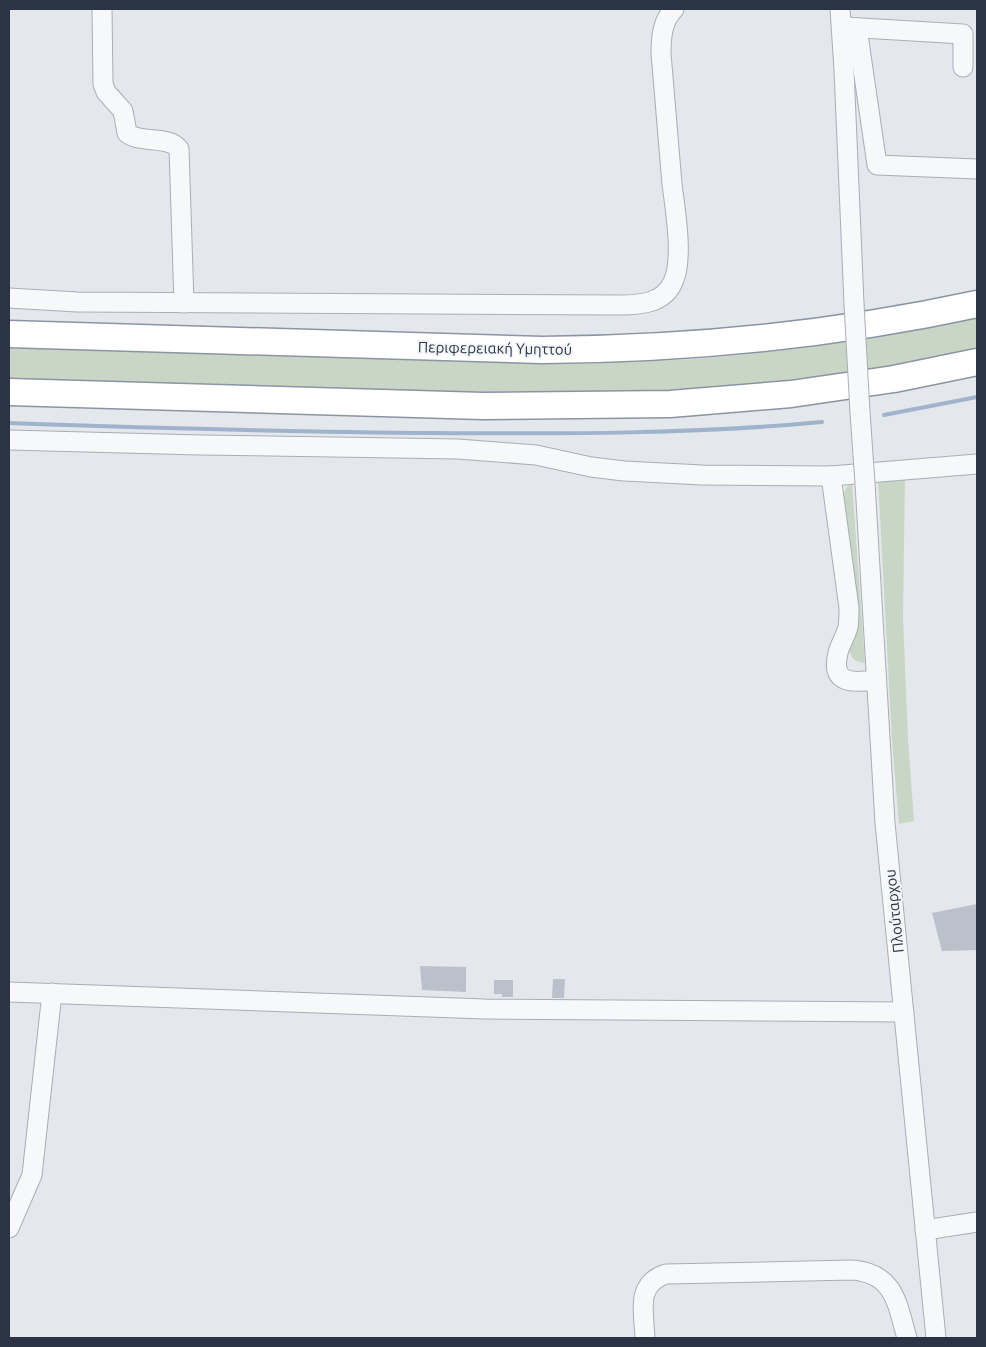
<svg xmlns="http://www.w3.org/2000/svg" width="986" height="1347" viewBox="0 0 986 1347" font-family="Ubuntu,sans-serif">
  <style>
    .green { fill: #c9d6c5 }
    .lines { fill: none; stroke-linecap: round; stroke-linejoin: round }
    .stream { stroke: #9fb4cc; stroke-width: 4 }
    .building { fill: #bbc0ca }
    .minor-casing { stroke: #a9aeb7; stroke-width: 21 }
    .highway-casing { stroke: #8b94a3; stroke-width: 29 }
    .minor { stroke: #f7f8fa; stroke-width: 19 }
    .highway { stroke: #fff; stroke-width: 26 }
    .minor-bridge-casing { stroke: #a9aeb7; stroke-width: 21; stroke-linecap: butt }
    .minor-bridge { stroke: #f7f8fa; stroke-width: 19 }
    .labels { text-anchor: middle; dominant-baseline: central; stroke-width: 4; stroke-linejoin: round; paint-order: stroke }
    .street-label { font-size: 15px; fill: #2b3445; stroke: #f4f6f9 }
  </style>
  <rect width="100%" height="100%" fill="#e4e7ec"/>
  <!-- green -->
  <g class="green">
    <path d="M977,316V353L734,390L568,397L9,383V348C154,352 298,357 443,359C539,361 636,365 731,356C814,348 896,333 977,316Z"/>
    <path d="M905,475L903,618L908,739L914,821L899,824L892,740L878,478Z"/>
    <path d="M852,483L865,663C854,662 851,658 849,648L843,495L847,487Z"/>
  </g>
  <g class="lines">
    <!-- stream -->
    <g class="stream">
      <path d="M884,415L977,397"/>
      <path d="M9,423C152,428 295,432 438,433C568,434 693,434 822,422"/>
    </g>
  </g>
  <!-- building -->
  <g class="building">
    <path d="M977,904V950L942,951L932,913Z"/>
    <path d="M420,966L466,967V992L422,990Z"/>
    <path d="M553,979H565L564,998H552Z"/>
    <path d="M494,980H513V997H502V994H494Z"/>
  </g>
  <g class="lines">
    <defs>
      <g id="minor">
        <path d="M102,9L103,84L106,92L123,111L127,133C140,144 169,135 179,149L184,303"/>
        <path d="M840,9L844,70L854,304"/>
        <path d="M845,27L963,34V67"/>
        <path d="M857,28L877,165L977,169"/>
        <path d="M9,298L77,302L621,305C641,305 664,303 673,282C684,259 675,209 672,184C668,140 665,97 661,54C661,38 662,21 674,9"/>
        <path d="M860,412L863,455"/>
        <path d="M9,440L200,445L458,449L536,455L591,467L624,471L702,475L831,476L977,464"/>
        <path d="M831,476L849,608C849,614 849,621 848,627C846,636 840,644 838,653C830,685 854,683 876,680"/>
        <path d="M865,483L885,823L936,1338"/>
        <path d="M9,992L485,1009L904,1012"/>
        <path d="M9,1228L32,1175L52,993"/>
        <path d="M925,1230L977,1222"/>
        <path d="M645,1338C644,1312 635,1284 666,1274L852,1270C895,1273 897,1304 907,1338"/>
      </g>
      <g id="highway">
        <path d="M9,334L542,350C689,349 834,335 977,304"/>
        <path d="M9,392L483,406L670,404L791,394L894,379L977,362"/>
      </g>
    </defs>
    <!-- minor casing -->
    <use href="#minor" class="minor-casing"/>
    <!-- highway casing -->
    <use href="#highway" class="highway-casing"/>
    <!-- minor -->
    <use href="#minor" class="minor"/>
    <!-- highway -->
    <use href="#highway" class="highway"/>
    <defs>
      <g id="minor-bridge">
        <path d="M854,304L860,412"/>
        <path d="M863,455L865,483"/>
      </g>
    </defs>
    <!-- minor-bridge casing -->
    <use href="#minor-bridge" class="minor-bridge-casing"/>
    <!-- minor-bridge -->
    <use href="#minor-bridge" class="minor-bridge"/>
  </g>
  <g class="labels">
    <!-- street labels -->
    <g class="street-label">
      <text transform="translate(495 348) rotate(1)">Περιφερειακή Υμηττού</text>
      <text transform="translate(894 911) rotate(-96)">Πλούταρχου</text>
    </g>
  </g>
  <!-- border -->
  <rect width="986" height="1347" fill="none" stroke="#2b3445" stroke-width="20"/>
</svg>
